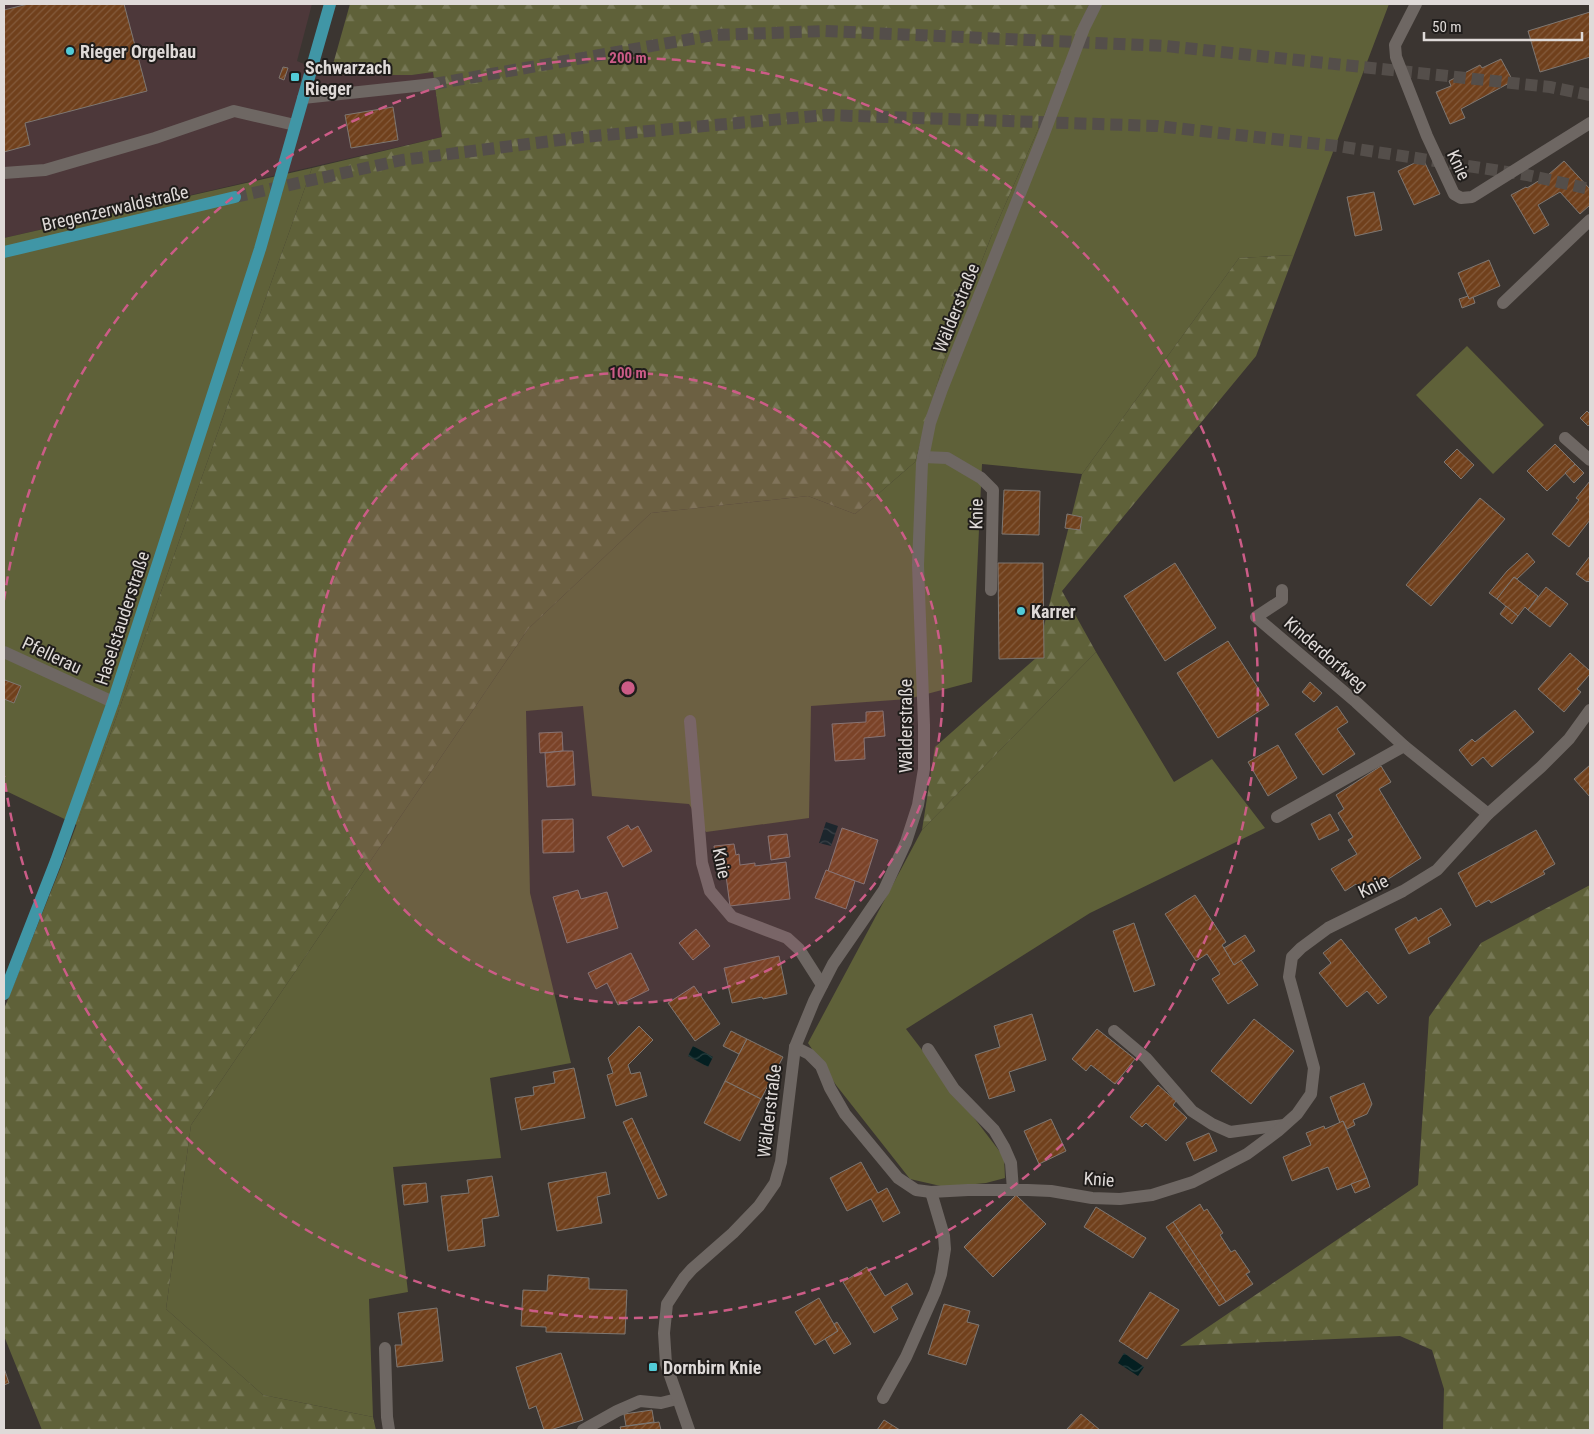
<svg xmlns="http://www.w3.org/2000/svg" width="1594" height="1434" viewBox="0 0 1594 1434" font-family="'Roboto Condensed',sans-serif">
  <style>
    .industrial { fill: #4d383a }
    .green { fill: #5f6139 }
    .forest { fill: url(#forest-firs) }
    .water { fill: url(#water-waves) }
    .building { fill: url(#building-hatch); stroke: #7e7772 }
    .lines { fill: none; stroke-linecap: round; stroke-linejoin: round }
    .minor-tunnel { stroke: #544e4a; stroke-width: 12; stroke-dasharray: 12 6; stroke-linecap: butt }
    .major-tunnel { stroke: #544e4a; stroke-width: 12; stroke-dasharray: 12 6; stroke-linecap: butt }
    .minor { stroke: #6e6763; stroke-width: 12 }
    .major { stroke: #4096a6; stroke-width: 12 }
    .ring { fill: none; stroke: #cc5c87; stroke-width: 2.5; stroke-dasharray: 9 6 }
    .poi-dot { fill: #52cbd7; stroke: #201d1b; stroke-width: 2 }
    .labels { text-anchor: middle; dominant-baseline: central; stroke-width: 4; stroke-linejoin: round; paint-order: stroke }
    .poi-label { font-size: 18px; font-weight: bold; fill: #dfdad8; stroke: #201d1b; text-anchor: start }
    .street-label { font-size: 18px; fill: #dfdad8; stroke: #201d1b }
    .centre { fill: #cc5c87; stroke: #201d1b; stroke-width: 2.5 }
    .ring-label { font-size: 15px; text-anchor: middle; font-weight: bold; fill: #cc5c87; stroke: #201d1b; stroke-width: 4; stroke-linejoin: round; paint-order: stroke }
  </style>
  <defs>
    <pattern id="forest-firs" width="22" height="20" patternUnits="userSpaceOnUse" patternTransform="scale(1.25)"><rect width="22" height="20" fill="#5f6139"/><path d="M5 1l3.5 6h-7zM16 11l3.5 6h-7z" fill="#767755"/></pattern>
    <pattern id="water-waves" width="16" height="10" patternUnits="userSpaceOnUse" patternTransform="scale(1.25)"><rect width="16" height="10" fill="#041f21"/><path d="M0 5q4-4 8 0t8 0" fill="none" stroke="#283f40"/></pattern>
    <pattern id="building-hatch" width="6" height="6" patternUnits="userSpaceOnUse" patternTransform="scale(1.25)"><rect width="6" height="6" fill="#70401c"/><path d="M-1 1l2-2M0 6l6-6M5 7l2-2" fill="none" stroke="#845b3c"/></pattern>
  </defs>
  <rect width="100%" height="100%" fill="#3b3531"/>
  <!-- industrial -->
  <path class="industrial" d="M4,4H312L297,61L330,75H412L433,72L442,137L4,238Z"/>
  <!-- green -->
  <g class="green">
    <path d="M1089,4H1389L1294,255L1239,258L1082,474L982,464L972,682L908,699L811,706L809,818L706,832L689,804L592,796L583,706L526,711L530,893L571,1063L490,1078L501,1158L393,1167L408,1292L369,1299L373,1417L263,1395L166,1309L191,1125L528,629L651,513L808,496L855,514L915,462L944,360L991,237L1050,102Z"/>
    <path d="M312,168L105,749L77,825L4,790L5,645L4,238Z"/>
    <path d="M1467,346L1544,425L1493,474L1416,395Z"/>
    <path d="M1096,652L1174,782L1212,759L1265,828L1090,913L906,1029L1004,1157L1005,1178L986,1183L945,1187L910,1179L836,1085L808,1043L922,830Z"/>
  </g>
  <!-- forest -->
  <g class="forest">
    <path d="M350,4H1089L1050,102L991,237L944,360L915,462L855,514L808,496L651,513L528,629L191,1125L166,1309L263,1395L373,1417L376,1430H42L4,1336V1009L60,869L105,749L312,168L442,137L433,72L412,75H330Z"/>
    <path d="M1294,255L1256,356L1062,591L1096,652L922,830L935,747L1036,658L1082,474L1239,258Z"/>
    <path d="M1590,885V1430H1443L1444,1389L1432,1350L1400,1336L1180,1346L1418,1185L1429,1017L1481,943Z"/>
  </g>
  <!-- water -->
  <g class="water">
    <path d="M826,822L838,826L831,846L819,843Z"/>
    <path d="M693,1046L713,1057L708,1067L688,1056Z"/>
    <path d="M1124,1353L1144,1367L1138,1376L1118,1363Z"/>
  </g>
  <!-- building -->
  <g class="building">
    <path d="M28,4H124L147,91L25,123L30,145L4,152V10Z"/>
    <path d="M1590,12V57L1540,72L1528,31Z"/>
    <path d="M1501,59L1513,81L1461,109L1465,118L1450,124L1436,92L1451,86L1449,81L1480,65L1482,68Z"/>
    <path d="M283,67L288,68L284,80L279,78Z"/>
    <path d="M393,107L398,140L351,148L345,115Z"/>
    <path d="M1423,159L1440,194L1414,205L1398,171Z"/>
    <path d="M1564,161L1590,189V205L1580,214L1560,192L1538,205L1549,225L1534,234L1511,195L1526,187L1527,188L1548,175Z"/>
    <path d="M1374,192L1382,230L1355,236L1347,197Z"/>
    <path d="M1489,260L1500,286L1469,299L1458,273Z"/>
    <path d="M1468,296L1469,299L1473,297L1475,303L1462,308L1459,299Z"/>
    <path d="M1587,411L1590,414V424L1588,426L1580,418Z"/>
    <path d="M1555,444L1575,464L1547,491L1527,471Z"/>
    <path d="M1457,449L1474,465L1461,479L1444,462Z"/>
    <path d="M1575,464L1584,473L1574,483L1565,473Z"/>
    <path d="M1590,481V520L1569,547L1552,534L1579,500L1576,498Z"/>
    <path d="M1004,490L1040,491L1039,535L1002,534Z"/>
    <path d="M1480,498L1505,519L1431,606L1406,585Z"/>
    <path d="M1067,514L1082,517L1080,530L1065,528Z"/>
    <path d="M1527,553L1535,562L1517,579L1514,577L1497,599L1489,593L1507,571Z"/>
    <path d="M1590,556V583L1588,581L1587,582L1576,574Z"/>
    <path d="M998,563H1043L1044,658L999,659Z"/>
    <path d="M1175,563L1216,628L1165,661L1124,596Z"/>
    <path d="M1514,577L1538,596L1528,610L1525,607L1518,616L1497,599Z"/>
    <path d="M1546,587L1568,604L1550,627L1528,610Z"/>
    <path d="M1506,606L1518,616L1512,624L1500,614Z"/>
    <path d="M1228,641L1269,705L1218,738L1177,673Z"/>
    <path d="M1570,653L1590,671V674L1577,689L1581,692L1564,712L1538,689Z"/>
    <path d="M5,680L21,686L14,703L4,699V683Z"/>
    <path d="M1310,682L1322,693L1314,702L1302,692Z"/>
    <path d="M1337,706L1348,722L1337,729L1355,754L1323,775L1295,734Z"/>
    <path d="M1515,710L1534,732L1492,767L1483,757L1472,766L1459,750L1472,739L1475,742Z"/>
    <path d="M883,711L885,736L864,738L865,759L835,761L832,724L866,722V712Z"/>
    <path d="M562,732L563,751L540,753L539,733Z"/>
    <path d="M1278,745L1297,778L1268,796L1248,762Z"/>
    <path d="M563,751H573L575,785L547,787L545,753Z"/>
    <path d="M1590,765V797L1574,779Z"/>
    <path d="M1381,766L1391,782L1379,789L1421,858L1379,885L1377,882L1360,892L1356,884L1345,891L1331,869L1357,854L1348,840L1353,837L1338,813L1344,809L1336,795Z"/>
    <path d="M1330,814L1339,830L1319,840L1311,824Z"/>
    <path d="M573,819L574,852L543,853L542,820Z"/>
    <path d="M628,825L631,830L638,826L652,851L623,867L607,837Z"/>
    <path d="M842,828L878,840L864,884L828,871Z"/>
    <path d="M1536,830L1555,864L1543,871L1545,874L1491,903L1489,900L1476,907L1458,873Z"/>
    <path d="M787,834L790,857L771,860L768,836Z"/>
    <path d="M734,844L736,855L739,854L740,865L755,863V866L786,862L790,899L730,906L725,868L717,870L714,846Z"/>
    <path d="M826,870L855,881L846,909L815,898Z"/>
    <path d="M578,890L581,899L607,892L618,928L567,943L553,897Z"/>
    <path d="M1195,895L1226,942L1222,945L1234,965L1241,960L1258,985L1228,1004L1212,979L1220,974L1207,954L1196,961L1165,914Z"/>
    <path d="M1441,908L1451,925L1428,938L1430,943L1409,954L1395,929L1416,917L1418,921Z"/>
    <path d="M1134,923L1155,985L1134,992L1113,931Z"/>
    <path d="M696,929L710,946L693,960L679,943Z"/>
    <path d="M1245,935L1255,951L1234,965L1224,948Z"/>
    <path d="M1341,939L1387,997L1378,1004L1367,991L1347,1007L1319,973L1331,963L1323,953Z"/>
    <path d="M631,953L649,990L618,1005L607,983L596,989L588,973Z"/>
    <path d="M779,956L787,994L763,999L762,997L732,1003L724,968Z"/>
    <path d="M694,986L720,1024L695,1041L668,1003Z"/>
    <path d="M1032,1014L1046,1060L1009,1072L1015,1091L989,1099L975,1055L1000,1047L994,1026Z"/>
    <path d="M1254,1019L1294,1051L1251,1104L1211,1071Z"/>
    <path d="M639,1026L653,1040L628,1065L631,1074L640,1072L647,1096L616,1106L607,1075L613,1073L608,1058Z"/>
    <path d="M1097,1029L1135,1059L1115,1084L1091,1065L1086,1071L1072,1059Z"/>
    <path d="M731,1031L747,1039L739,1054L723,1046Z"/>
    <path d="M747,1039L783,1057L761,1099L725,1081Z"/>
    <path d="M574,1068L585,1118L521,1130L515,1098L534,1095L533,1087L555,1083L553,1072Z"/>
    <path d="M725,1081L761,1099L740,1141L704,1123Z"/>
    <path d="M1364,1083L1372,1104L1367,1114L1353,1120L1355,1125L1347,1129L1343,1121L1340,1123L1330,1097Z"/>
    <path d="M1158,1085L1176,1101L1173,1105L1187,1118L1166,1141L1146,1123L1142,1127L1130,1117Z"/>
    <path d="M632,1118L667,1195L658,1199L623,1122Z"/>
    <path d="M1051,1119L1066,1151L1039,1164L1024,1131Z"/>
    <path d="M1343,1121L1367,1178L1337,1190L1328,1167L1292,1181L1283,1157L1311,1145L1306,1133L1324,1126L1325,1129Z"/>
    <path d="M1209,1133L1217,1151L1194,1161L1186,1143Z"/>
    <path d="M861,1162L878,1193L887,1188L900,1213L883,1222L871,1199L847,1211L830,1178Z"/>
    <path d="M606,1172L610,1194L597,1197L602,1223L557,1231L548,1183Z"/>
    <path d="M492,1176L499,1216L482,1219L485,1246L448,1251L441,1196L469,1193L467,1180Z"/>
    <path d="M1367,1178L1370,1187L1355,1193L1351,1184Z"/>
    <path d="M426,1183L428,1202L404,1205L402,1185Z"/>
    <path d="M1016,1195L1046,1224L993,1277L964,1247Z"/>
    <path d="M1200,1204L1204,1211L1207,1209L1223,1233L1220,1235L1231,1252L1235,1250L1250,1272L1246,1274L1253,1284L1226,1302L1173,1222Z"/>
    <path d="M1096,1207L1146,1238L1133,1258L1084,1227Z"/>
    <path d="M1173,1222L1226,1302L1219,1306L1166,1227Z"/>
    <path d="M867,1267L885,1296L907,1283L913,1294L891,1307L898,1319L874,1333L843,1282Z"/>
    <path d="M548,1275L589,1278V1289L627,1290L625,1334L546,1332V1327L521,1326L523,1290L547,1291Z"/>
    <path d="M1150,1292L1179,1310L1147,1359L1119,1341Z"/>
    <path d="M819,1298L838,1331L815,1345L795,1312Z"/>
    <path d="M944,1304L970,1311L967,1322L979,1325L966,1365L928,1354Z"/>
    <path d="M437,1308L443,1361L397,1367L395,1345H402L398,1313Z"/>
    <path d="M837,1322L851,1344L834,1354L825,1339L838,1331L834,1324Z"/>
    <path d="M561,1353L583,1420L550,1430H544L536,1406L529,1409L516,1367Z"/>
    <path d="M4,1368L9,1383L4,1385Z"/>
    <path d="M652,1410L654,1422L626,1426L624,1414Z"/>
    <path d="M1081,1414L1100,1430H1066Z"/>
    <path d="M884,1420L900,1430H877Z"/>
    <path d="M659,1422L661,1430H621L620,1427Z"/>
  </g>
  <g class="lines">
    <!-- minor-tunnel -->
    <path class="minor-tunnel" d="M434,84L714,35L825,31L1166,46L1550,87L1590,95"/>
    <!-- major-tunnel -->
    <path class="major-tunnel" d="M235,197L402,160L583,137L826,115L1157,126L1337,146L1527,175L1590,189"/>
    <!-- minor -->
    <g class="minor">
      <path d="M1416,4L1395,45L1396,57L1427,136L1454,194L1461,198L1472,197L1590,123"/>
      <path d="M303,98L434,84"/>
      <path d="M4,173L45,170L155,138L234,111L295,125"/>
      <path d="M1503,303L1590,220"/>
      <path d="M1565,438L1590,460"/>
      <path d="M923,457L947,458L981,478L993,490L991,590"/>
      <path d="M1282,590V600L1256,617L1356,702L1404,746L1488,814"/>
      <path d="M4,652L113,702"/>
      <path d="M690,721L702,863L710,891L732,917L787,938L799,949L822,985"/>
      <path d="M1277,817L1404,746"/>
      <path d="M1114,1031L1146,1058L1192,1111L1212,1124L1230,1132L1284,1125"/>
      <path d="M795,1047L809,1054L821,1066L830,1088L845,1114L898,1178L916,1190L931,1192L968,1190H1028L1051,1191L1092,1198L1120,1199L1152,1195L1193,1182L1247,1154L1278,1131L1297,1114L1311,1094L1314,1068L1289,977L1292,957L1301,948L1328,928L1403,891L1437,870L1488,814L1541,767L1569,739L1590,710"/>
      <path d="M928,1049L954,1089L994,1130L1004,1147L1011,1163L1013,1190"/>
      <path d="M385,1348L387,1417L389,1430"/>
      <path d="M883,1398L906,1357L935,1292L941,1274L945,1249L944,1236L931,1192"/>
      <path d="M583,1430L617,1411L640,1401L661,1403L677,1399"/>
      <path d="M689,1430L666,1364L664,1333L667,1304L684,1278L692,1269L733,1233L759,1206L775,1183L781,1162L795,1047L814,1001L833,964L884,890L906,842L918,805L924,769V725L918,565L922,463L930,423L942,389L1043,136L1084,28L1096,4"/>
    </g>
    <!-- major -->
    <g class="major">
      <path d="M4,252L235,197"/>
      <path d="M4,994L56,861L113,702L260,249L330,4"/>
    </g>
  </g>
  <!-- distance rings -->
  <circle cx="628" cy="688" r="315" fill="#cc5c87" fill-opacity=".12"/>
  <g class="ring">
    <circle cx="628" cy="688" r="315"/>
    <path d="M4 600A630 630 0 1 1 4 776"/>
  </g>
  <!-- markers -->
  <g class="poi-dot">
    <circle cx="70" cy="51" r="5"/>
    <rect x="290" y="72" width="10" height="10" rx="2.5"/>
    <circle cx="1021" cy="611" r="5"/>
    <rect x="648" y="1362" width="10" height="10" rx="2.5"/>
  </g>
  <g class="labels">
    <!-- poi labels -->
    <g class="poi-label">
      <text x="80" y="51">Rieger Orgelbau</text>
      <text x="305" y="67">Schwarzach<tspan x="305" dy="21">Rieger</tspan></text>
      <text x="1031" y="611">Karrer</text>
      <text x="663" y="1367">Dornbirn Knie</text>
    </g>
    <!-- street labels -->
    <g class="street-label">
      <text transform="translate(1459 165) rotate(65)">Knie</text>
      <text transform="translate(115 208) rotate(-13)">Bregenzerwaldstraße</text>
      <text transform="translate(956 308) rotate(-68)">Wälderstraße</text>
      <text transform="translate(976 514) rotate(-89)">Knie</text>
      <text transform="translate(122 618) rotate(-72)">Haselstauderstraße</text>
      <text transform="translate(1326 654) rotate(41)">Kinderdorfweg</text>
      <text transform="translate(52 655) rotate(25)">Pfellerau</text>
      <text transform="translate(905 726) rotate(-90)">Wälderstraße</text>
      <text transform="translate(722 863) rotate(78)">Knie</text>
      <text transform="translate(1373 886) rotate(-26)">Knie</text>
      <text transform="translate(769 1111) rotate(-83)">Wälderstraße</text>
      <text transform="translate(1099 1179) rotate(4)">Knie</text>
    </g>
  </g>
  <circle cx="628" cy="688" r="8" class="centre"/>
  <g class="ring-label">
    <text x="628" y="63">200 m</text>
    <text x="628" y="378">100 m</text>
  </g>
  <!-- border -->
  <rect width="1594" height="1434" fill="none" stroke="#dfdad8" stroke-width="10"/>
  <!-- scale -->
  <path d="M1424 32v8h158v-8" fill="none" stroke="#dfdad8" stroke-width="2.5"/>
  <text x="1432" y="32" font-size="15" fill="#dfdad8" stroke="#201d1b" stroke-width="4" paint-order="stroke">50 m</text>
</svg>
